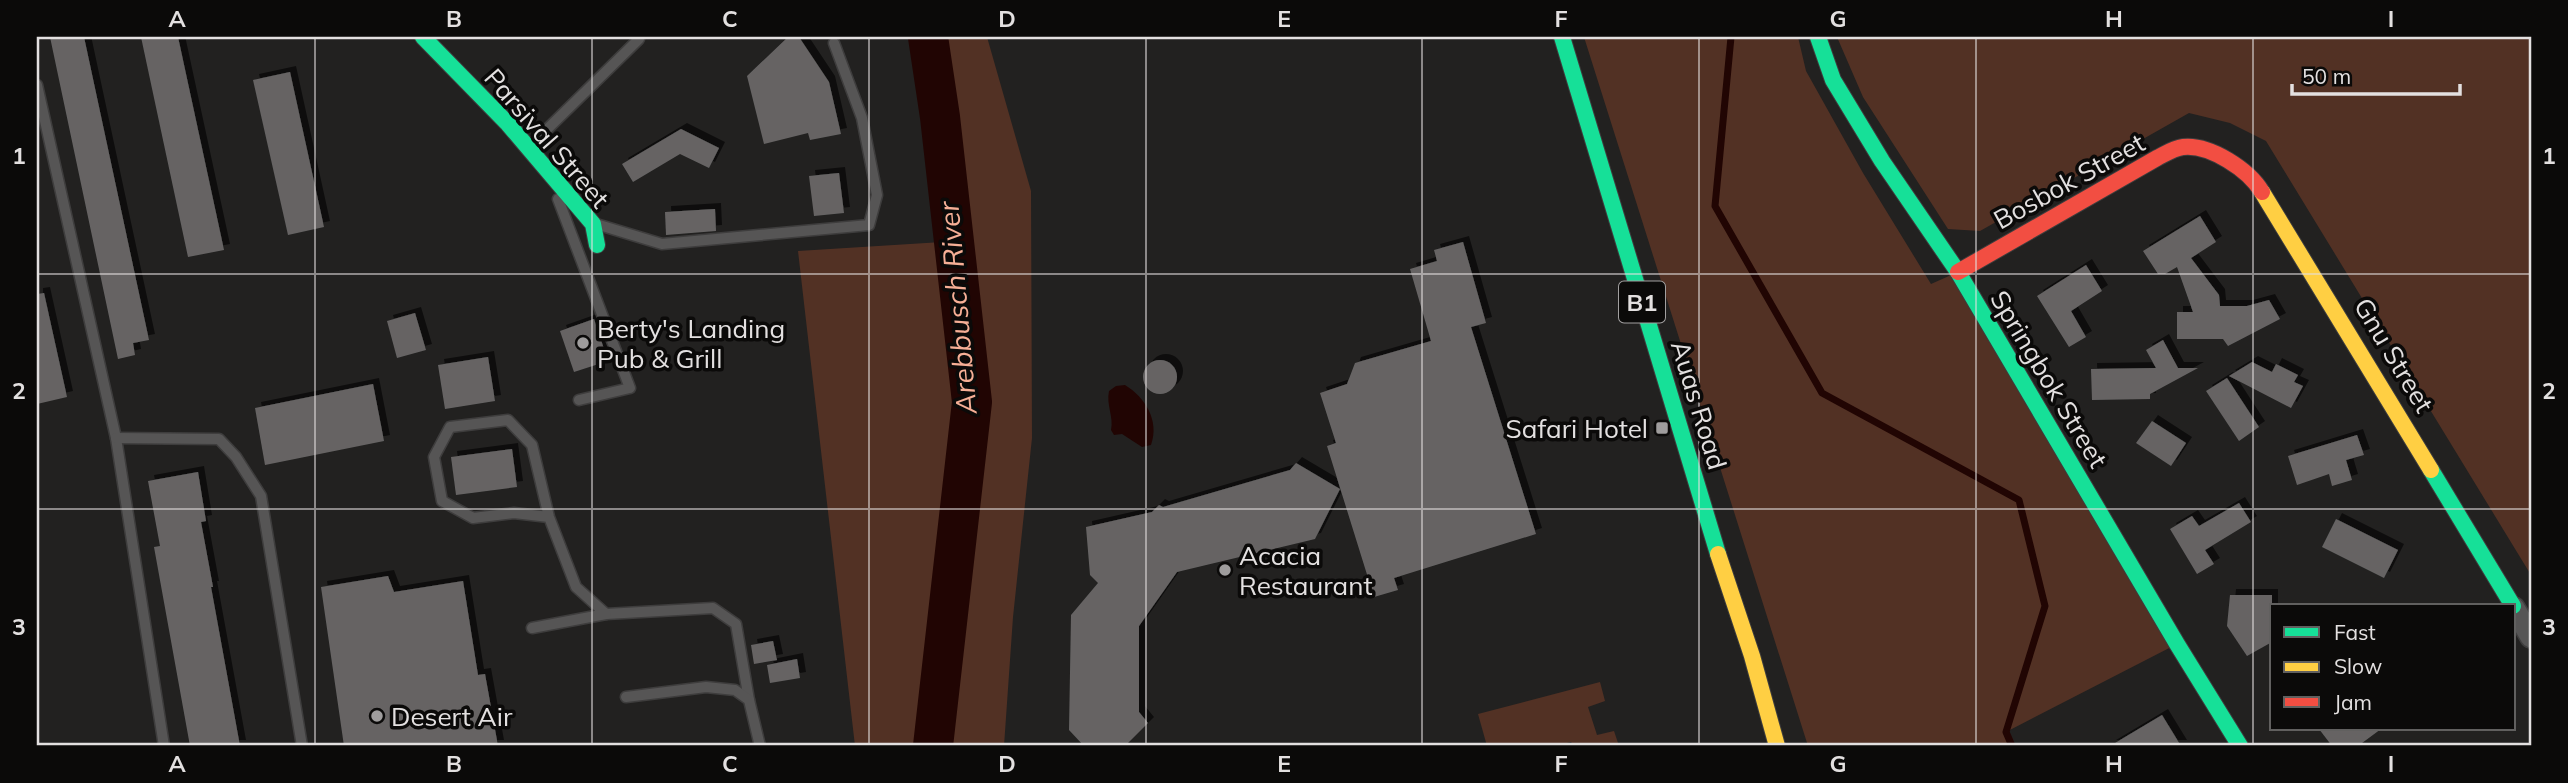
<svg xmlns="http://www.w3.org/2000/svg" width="2568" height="783" viewBox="0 0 2568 783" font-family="Mulish,sans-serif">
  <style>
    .green { fill: #523124 }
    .water { fill: #210503 }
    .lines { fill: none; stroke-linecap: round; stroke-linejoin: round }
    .stream { stroke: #210503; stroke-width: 7 }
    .river { stroke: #210503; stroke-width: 40 }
    .building { fill: #666464; filter: url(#shadow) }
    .lane-casing { stroke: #3e3d3d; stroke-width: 13 }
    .street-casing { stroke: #3e3d3d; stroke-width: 24 }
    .fast-casing { stroke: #3e3d3d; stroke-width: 18 }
    .slow-casing { stroke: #3e3d3d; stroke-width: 18 }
    .jam-casing { stroke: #3e3d3d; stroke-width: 18 }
    .lane { stroke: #565555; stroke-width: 10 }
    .street { stroke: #565555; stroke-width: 21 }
    .fast { stroke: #16e098; stroke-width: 16 }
    .slow { stroke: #ffcf43; stroke-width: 16 }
    .jam { stroke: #f24e42; stroke-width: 16 }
    .grid { fill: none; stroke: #e3e0e0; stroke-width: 2; stroke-opacity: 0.55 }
    .poi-dot { fill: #9f9d9d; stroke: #0b0a09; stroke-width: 2.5 }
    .labels { text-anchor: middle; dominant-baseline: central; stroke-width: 7; stroke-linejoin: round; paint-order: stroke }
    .shield { fill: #0b0a09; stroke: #a2a0a0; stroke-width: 2 }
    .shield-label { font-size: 24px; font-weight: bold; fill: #e3e0e0 }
    .street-label { font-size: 26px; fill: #e3e0e0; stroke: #0b0a09 }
    .poi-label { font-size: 26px; fill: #e3e0e0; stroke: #0b0a09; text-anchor: start }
    .water-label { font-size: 28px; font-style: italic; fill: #f6af96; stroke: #0b0a09 }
    .neatline { fill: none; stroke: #e3e0e0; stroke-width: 2.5 }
    .grid-label { font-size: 23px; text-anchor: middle; font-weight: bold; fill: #e3e0e0 }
  </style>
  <defs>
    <filter id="shadow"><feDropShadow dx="6" dy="-6" stdDeviation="0" flood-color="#0009"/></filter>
  </defs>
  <rect width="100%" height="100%" fill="#222120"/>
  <!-- green -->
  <g class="green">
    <path d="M922,37H987L1031,191L1032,438L1013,617L1004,746H855L798,251L942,242Z"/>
    <path d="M1584,37H1798L1806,71L1863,173L1931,284L1958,272L2177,644L2006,732L2012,746H1808Z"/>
    <path d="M1837,37H2531V575L2266,141L2230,123L2189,113L1980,231L1948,229L1863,97Z"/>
    <path d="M1600,682L1605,701L1588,707L1597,735L1614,731L1619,746H1574L1571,742L1554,746H1487L1478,714Z"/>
  </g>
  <!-- water -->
  <path class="water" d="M1125,385C1145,397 1160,421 1151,445L1142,447L1122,434L1114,435L1111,430C1114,417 1106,405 1109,391L1116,386Z"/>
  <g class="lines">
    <!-- stream -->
    <path class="stream" d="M1731,37L1715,206L1822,393L2019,500L2045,606L2006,732L2012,746"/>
    <!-- river -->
    <path class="river" d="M928,37L940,117L972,402L933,746"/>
  </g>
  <!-- building -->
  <g class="building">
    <path d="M50,37H84L149,340L133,343L135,355L118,359Z"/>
    <path d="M141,37H178L224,250L188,257Z"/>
    <path d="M788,37H799L829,82L841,134L810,140L808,133L764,144L747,76Z"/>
    <path d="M290,72L324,227L288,235L253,80Z"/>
    <path d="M681,129L719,148L709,168L680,154L633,182L622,164Z"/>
    <path d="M839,173L844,213L814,216L809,176Z"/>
    <path d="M715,209L716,231L666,235L665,212Z"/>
    <path d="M2200,216L2216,242L2191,258L2219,295L2220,306H2247L2269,300L2280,319L2228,346L2223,339H2177V312H2193L2177,267L2165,274H2158L2143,251Z"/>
    <path d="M1463,242L1486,323L1471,327L1536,534L1394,578L1398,590L1374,597L1327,446L1336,443L1320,393L1347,384L1355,363L1431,341L1410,269L1437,261L1434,250Z"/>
    <path d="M2086,265L2102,291L2071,311L2086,337L2069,347L2037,296Z"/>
    <path d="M44,293L67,397L37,404V294Z"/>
    <path d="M415,313L426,350L397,358L387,321Z"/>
    <path d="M594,319L608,361L574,372L560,331Z"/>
    <path d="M2163,340L2178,368H2198L2150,394V399L2092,400L2091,369L2156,368L2146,350Z"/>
    <path d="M488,357L495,401L445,409L438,365Z"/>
    <circle cx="1160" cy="377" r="17"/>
    <path d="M2252,362L2272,372L2276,364L2298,375L2294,382L2303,386L2291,408L2229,376Z"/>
    <path d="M2227,378L2259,427L2239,441L2206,391Z"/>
    <path d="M373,384L384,441L265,465L255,408Z"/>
    <path d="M2152,421L2186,443L2171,466L2136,443Z"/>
    <path d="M2357,435L2364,455L2346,460L2352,480L2332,486L2329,474L2297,485L2288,456Z"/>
    <path d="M512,449L517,487L456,495L451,457Z"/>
    <path d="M1296,463L1340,489L1315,539L1177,572L1139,626V712L1148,723L1125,746H1084L1069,730L1071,615L1098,583L1090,575L1086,527L1152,512L1159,505L1163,507L1290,470Z"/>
    <path d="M198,472L206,521L201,522L213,587H211L240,746H190L154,547L160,546L148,481Z"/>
    <path d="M2239,503L2251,522L2205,550L2214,564L2197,574L2170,529L2192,516L2199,526Z"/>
    <path d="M2336,519L2398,550L2384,578L2322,547Z"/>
    <path d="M388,576L394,592L463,581L478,675L485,674L498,746H344L321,587Z"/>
    <path d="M2230,595H2272V642L2247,656L2227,626Z"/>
    <path d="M773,641L777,660L754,664L751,645Z"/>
    <path d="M797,659L800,678L770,683L767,665Z"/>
    <path d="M2162,715L2181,746H2110Z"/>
    <path d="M2319,729H2381L2358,746H2332Z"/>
  </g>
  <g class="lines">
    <defs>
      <g id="lane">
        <path d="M37,85L116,438L164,746"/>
        <path d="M530,146L639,39"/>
        <path d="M558,199L630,388L579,400"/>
        <path d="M596,224L662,244L869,225L877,195L862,118L834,43"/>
        <path d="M116,438L219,439L236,457L261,496L302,746"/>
        <path d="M549,517L514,513L473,518L442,501L434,457L450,427L508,420L532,445L549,517L576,587L606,614L713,608L736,624L749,700"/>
        <path d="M532,628L606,614"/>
        <path d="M626,697L706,687L735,690L749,700L760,746"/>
      </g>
      <path id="street" d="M2514,608L2531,637"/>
      <g id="fast">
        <path d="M423,37L508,124L593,224L597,245"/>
        <path d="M1562,37L1718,554"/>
        <path d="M1818,37L1833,80L1882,161L1958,272L2177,644L2240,746"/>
        <path d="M2431,470L2513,606"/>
      </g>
      <g id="slow">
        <path d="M2262,192L2431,470"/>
        <path d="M1718,554L1752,656L1777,746"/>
      </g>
      <path id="jam" d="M1958,272L2157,158C2165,154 2174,148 2183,147C2210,144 2249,170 2262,192"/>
    </defs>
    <!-- lane casing -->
    <use href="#lane" class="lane-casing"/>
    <!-- street casing -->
    <use href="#street" class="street-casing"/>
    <!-- fast casing -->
    <use href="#fast" class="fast-casing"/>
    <!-- slow casing -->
    <use href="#slow" class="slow-casing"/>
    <!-- jam casing -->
    <use href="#jam" class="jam-casing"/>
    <!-- lane -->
    <use href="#lane" class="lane"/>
    <!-- street -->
    <use href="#street" class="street"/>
    <!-- fast -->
    <use href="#fast" class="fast"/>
    <!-- slow -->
    <use href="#slow" class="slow"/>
    <!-- jam -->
    <use href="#jam" class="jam"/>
  </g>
  <!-- grid -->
  <path class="grid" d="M315,37V746M592,37V746M869,37V746M1146,37V746M1422,37V746M1699,37V746M1976,37V746M2253,37V746M37,274H2531M37,509H2531"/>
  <!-- markers -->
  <g class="poi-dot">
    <circle cx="583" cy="343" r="7"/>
    <rect x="1655" y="421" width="14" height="14" rx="3.5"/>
    <circle cx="1225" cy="570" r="7"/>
    <circle cx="377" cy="716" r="7"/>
  </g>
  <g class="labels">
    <!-- shield labels -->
    <rect class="shield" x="1619" y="281.5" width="46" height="41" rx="5"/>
    <g class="shield-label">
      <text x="1642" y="302">B1</text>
    </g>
    <!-- street labels -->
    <g class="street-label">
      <text transform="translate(547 138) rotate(49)">Parsival Street</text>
      <text transform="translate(2069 181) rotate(-29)">Bosbok Street</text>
      <text transform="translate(2394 355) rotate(59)">Gnu Street</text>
      <text transform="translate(2049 379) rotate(59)">Springbok Street</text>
      <text transform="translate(1699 405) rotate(73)">Auas Road</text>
    </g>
    <!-- poi labels -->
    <g class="poi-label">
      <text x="597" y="328">Berty's Landing<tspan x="597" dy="30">Pub &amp; Grill</tspan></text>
      <text x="1648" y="428" text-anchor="end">Safari Hotel</text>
      <text x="1239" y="555">Acacia<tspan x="1239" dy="30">Restaurant</tspan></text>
      <text x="391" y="716">Desert Air</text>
    </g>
    <!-- water labels -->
    <g class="water-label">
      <text transform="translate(957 308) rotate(-95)">Arebbusch River</text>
    </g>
  </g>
  <!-- border -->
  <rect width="2568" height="783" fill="none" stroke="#0b0a09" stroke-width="77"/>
  <!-- legend -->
  <rect x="2270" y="604" width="245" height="126" fill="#0b0a09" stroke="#61605f" stroke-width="2"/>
  <rect x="2284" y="627" width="35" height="10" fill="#16e098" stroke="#61605f" stroke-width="2"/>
  <text x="2334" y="640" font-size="21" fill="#e3e0e0">Fast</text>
  <rect x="2284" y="662" width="35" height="10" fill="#ffcf43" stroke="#61605f" stroke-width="2"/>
  <text x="2334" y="674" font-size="21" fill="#e3e0e0">Slow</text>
  <rect x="2284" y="697" width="35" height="10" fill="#f24e42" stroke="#61605f" stroke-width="2"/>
  <text x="2334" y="710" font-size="21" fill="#e3e0e0">Jam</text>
  <!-- scale -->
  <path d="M2292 84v10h168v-10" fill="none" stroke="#e3e0e0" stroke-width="3.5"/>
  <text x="2302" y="84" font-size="21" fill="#e3e0e0" stroke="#0b0a09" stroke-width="5" paint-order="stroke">50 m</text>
  <rect x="38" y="38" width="2492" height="706" class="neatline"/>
  <g class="grid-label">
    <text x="177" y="27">A</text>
    <text x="454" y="27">B</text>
    <text x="730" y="27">C</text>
    <text x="1007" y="27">D</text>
    <text x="1284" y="27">E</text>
    <text x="1561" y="27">F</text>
    <text x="1838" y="27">G</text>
    <text x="2114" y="27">H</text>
    <text x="2391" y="27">I</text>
    <text x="19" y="164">1</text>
    <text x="2549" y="164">1</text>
    <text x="19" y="399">2</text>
    <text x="2549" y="399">2</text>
    <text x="19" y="635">3</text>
    <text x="2549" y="635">3</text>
    <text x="177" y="772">A</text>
    <text x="454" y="772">B</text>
    <text x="730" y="772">C</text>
    <text x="1007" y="772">D</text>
    <text x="1284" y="772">E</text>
    <text x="1561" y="772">F</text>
    <text x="1838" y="772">G</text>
    <text x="2114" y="772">H</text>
    <text x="2391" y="772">I</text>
  </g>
</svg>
